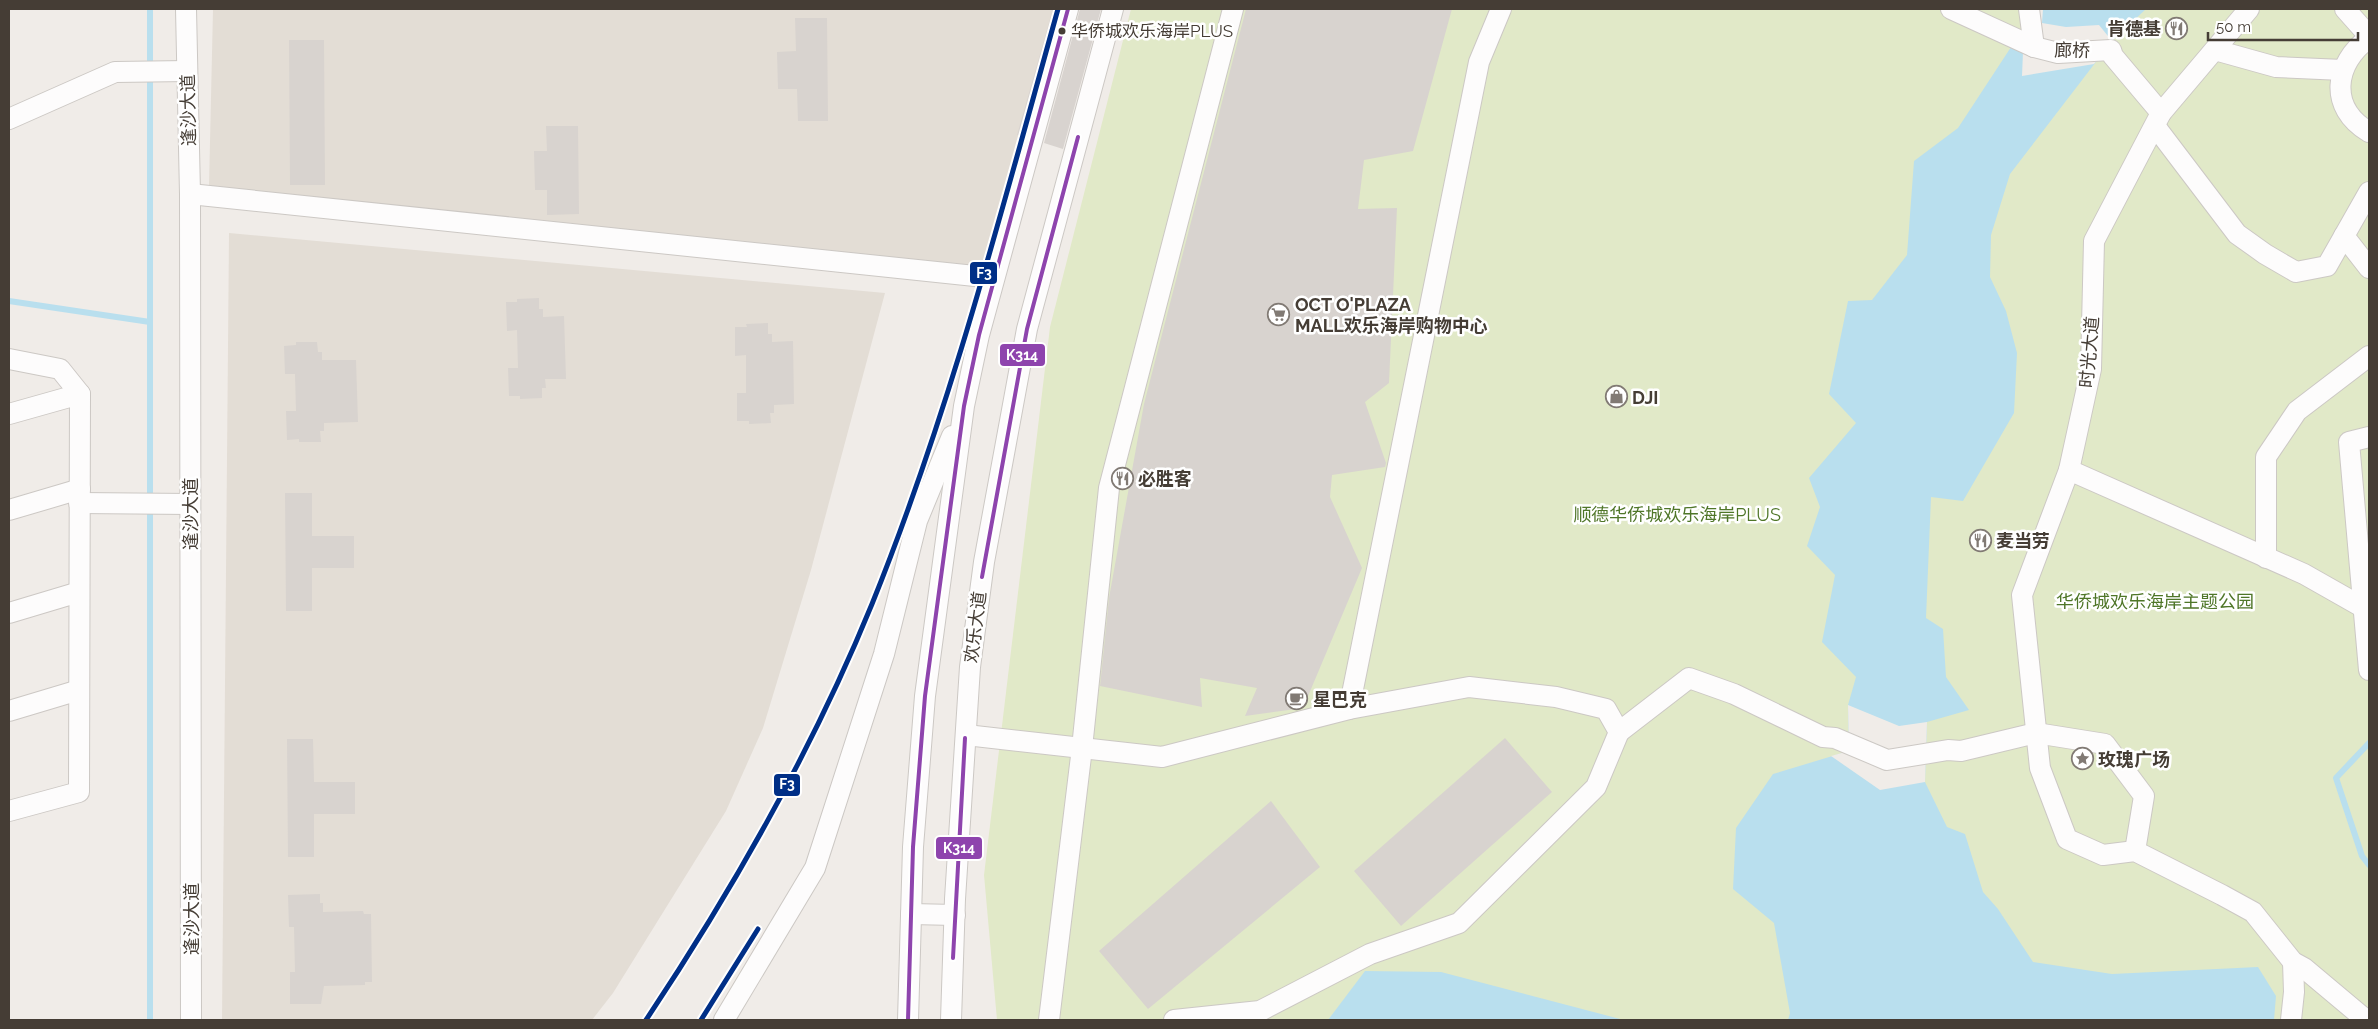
<svg xmlns="http://www.w3.org/2000/svg" width="2378" height="1029" viewBox="0 0 2378 1029" font-family="Raleway,'Noto Sans SC',sans-serif">
  <style>
    .residential { fill: #e3ddd5 }
    .green { fill: #e1e9c8 }
    .water { fill: #b9dfee }
    .pier { fill: #f0ece8 }
    .lines { fill: none; stroke-linecap: round; stroke-linejoin: round }
    .stream { stroke: #b9dfee; stroke-width: 6 }
    .building { fill: #d8d3cf }
    .minor-casing { stroke: #ccc8c4; stroke-width: 22 }
    .minor { stroke: #fdfcfc; stroke-width: 20 }
    .bus-1-casing { stroke: #fff; stroke-width: 8 }
    .bus-1 { stroke: #8e44ad; stroke-width: 4 }
    .metro-1-casing { stroke: #fff; stroke-width: 9 }
    .metro-1 { stroke: #002f87; stroke-width: 5 }
    .bus-dot { fill: #453d35; stroke: #fff; stroke-width: 2 }
    .labels { text-anchor: middle; dominant-baseline: central; stroke-width: 5; stroke-linejoin: round; paint-order: stroke }
    .bus-label { font-size: 17px; fill: #453d35; stroke: #fff; text-anchor: start }
    .poi-label { font-size: 18px; font-weight: bold; fill: #453d35; stroke: #fff; text-anchor: start }
    .street-label { font-size: 18px; fill: #453d35; stroke: #fff }
    .park-label { font-size: 18px; fill: #4f7628; stroke: #fff }
    .line-badge { stroke: #fff; stroke-width: 2 }
    .badge-label { font-size: 14px; text-anchor: middle; font-weight: bold; fill: #fff }
  </style>
  <rect width="100%" height="100%" fill="#f0ece8"/>
  <!-- residential -->
  <g class="residential">
    <path d="M213,9H1054L994,270L209,186Z"/>
    <path d="M229,233L885,293L811,570L763,728L726,811L613,993L592,1020H222Z"/>
  </g>
  <!-- green -->
  <path class="green" d="M1131,9H2369V1020H997L984,875L1050,327Z"/>
  <!-- water -->
  <g class="water">
    <path d="M2036,9H2146L2112,41L2010,174L1991,235L1990,277L2006,311L2017,353L2014,413L1963,501L1931,497L1926,618L1943,629L1946,677L1969,710L1927,722L1925,782L1947,827L1965,834L1983,892L1998,909L2033,962L2112,974L2258,967L2276,996L2274,1020H1788L1790,1013L1774,923L1733,889L1736,828L1773,774L1849,751L1848,705L1856,677L1822,642L1835,575L1807,546L1820,507L1809,478L1856,423L1829,394L1848,301L1872,300L1907,255L1914,161L1958,128Z"/>
    <path d="M1365,971L1441,972L1624,1020H1328Z"/>
  </g>
  <!-- pier -->
  <g class="pier">
    <path d="M2036,9H2043L2042,23L2066,27L2099,25L2112,41L2094,64L2022,76L2024,28Z"/>
    <path d="M1848,705L1899,726L1927,722L1925,782L1880,790L1831,756L1849,751Z"/>
  </g>
  <g class="lines">
    <!-- stream -->
    <g class="stream">
      <path d="M9,301L150,322"/>
      <path d="M2369,743L2336,778L2362,856L2369,865"/>
      <path d="M150,1020V9"/>
    </g>
  </g>
  <!-- building -->
  <g class="building">
    <path d="M1053,9H1056L1021,136L1017,135Z"/>
    <path d="M1080,9H1101L1063,149L1044,143Z"/>
    <path d="M1246,9H1452L1413,151L1364,160L1358,209L1397,208L1389,383L1365,402L1386,463L1385,467L1332,475L1330,497L1362,568L1303,708L1245,716L1257,688L1200,678L1202,707L1100,686L1109,598L1144,404Z"/>
    <path d="M795,18H827L828,121H798L797,89H778L777,52L796,51Z"/>
    <path d="M289,40H324L325,185H290Z"/>
    <path d="M546,126H578L579,214L547,215V190H535L534,151H547Z"/>
    <path d="M539,298V309H543V317L564,316L566,379H545L546,388H542V398L520,399V396H509L508,368H518L517,330L507,331L506,302H517V299Z"/>
    <path d="M768,323V334H772V342L793,341L794,404L774,405V413H770L771,423L749,424V421H737V393H746V355L735,356V327H747L746,324Z"/>
    <path d="M296,342H317L318,352H322V360H356L358,422L324,423V431H320L321,442H299V439L287,440L286,411H296L295,374H285L284,346L296,345Z"/>
    <path d="M285,493H312V536H354V568H312V611H286Z"/>
    <path d="M1505,738L1552,792L1401,926L1354,871Z"/>
    <path d="M287,739H313L314,782H355V814H314V857H288Z"/>
    <path d="M1271,801L1320,867L1148,1009L1099,951Z"/>
    <path d="M320,894V903H323V912L363,911L364,914H371L372,982H365V985L324,986L321,1004H290V972H295L294,927H289L288,895Z"/>
  </g>
  <g class="lines">
    <defs>
      <g id="minor">
        <path d="M186,9L190,194L191,1020"/>
        <path d="M1951,9L2034,47L2058,53L2111,50L2113,56L2161,113"/>
        <path d="M2029,9L2034,47"/>
        <path d="M2249,9L2161,113L2094,241L2091,369L2069,470L2022,595L2040,768L2067,839L2103,855L2135,851L2222,895L2253,912L2293,962L2304,968L2366,1020"/>
        <path d="M2345,9L2369,36"/>
        <path d="M2369,38C2334,63 2328,108 2369,132"/>
        <path d="M2215,50L2276,67L2343,70"/>
        <path d="M9,119L115,72L187,71"/>
        <path d="M2155,126L2237,234L2265,254L2296,272L2327,266L2369,192"/>
        <path d="M190,194L994,278"/>
        <path d="M2344,236L2369,268"/>
        <path d="M9,359L60,369L80,394L79,792L9,811"/>
        <path d="M9,414L80,394"/>
        <path d="M2369,437L2349,442L2369,670"/>
        <path d="M2069,470L2304,574L2364,608L2369,607"/>
        <path d="M79,503L190,504"/>
        <path d="M9,510L80,489"/>
        <path d="M2266,558V457L2297,411L2369,356"/>
        <path d="M9,613L79,592"/>
        <path d="M1349,709L1479,62L1501,9"/>
        <path d="M9,711L79,690"/>
        <path d="M1619,732L1689,678L1734,694L1823,737L1835,738L1887,760L1948,750L1961,751L2036,733L2105,744L2144,796L2135,851"/>
        <path d="M966,735L1162,757L1349,709L1469,687L1556,697L1606,709L1619,732L1596,787L1459,923L1370,954L1260,1011L1174,1020"/>
        <path d="M911,914L955,915"/>
        <path d="M724,1020L815,868L884,654L917,521L952,436"/>
        <path d="M908,1020L913,847L925,696L964,406L979,335L1068,9"/>
        <path d="M951,1020L955,899L970,667L984,562L1027,329L1113,9"/>
        <path d="M1049,1020L1082,748L1109,488L1233,9"/>
        <path d="M2291,1020L2294,992L2293,962"/>
      </g>
    </defs>
    <!-- minor casing -->
    <use href="#minor" class="minor-casing"/>
    <!-- minor -->
    <use href="#minor" class="minor"/>
    <defs>
      <g id="bus-1">
        <path d="M982,577L1027,329L1078,137"/>
        <path d="M953,958L965,738"/>
        <path d="M908,1020L913,847L925,696L964,406L979,335L1068,9"/>
      </g>
    </defs>
    <!-- bus-1 casing -->
    <use href="#bus-1" class="bus-1-casing"/>
    <!-- bus-1 -->
    <use href="#bus-1" class="bus-1"/>
    <defs>
      <g id="metro-1">
        <path d="M646,1020C734,888 812,751 872,604C950,411 1002,209 1058,9"/>
        <path d="M701,1020L758,929"/>
      </g>
    </defs>
    <!-- metro-1 casing -->
    <use href="#metro-1" class="metro-1-casing"/>
    <!-- metro-1 -->
    <use href="#metro-1" class="metro-1"/>
  </g>
  <!-- icons -->
  <defs>
    <symbol id="restaurant-ring" viewBox="-11 -11 22 22"><circle r="9.5" fill="#fff" stroke="#817a74" stroke-width="1.5"/><path d="M-5-6h1v4h1v-4h1v4h1v-4h1v5L-1.5 .5V6h-2V.5L-5-1ZM5-6V6H3V1.5H1.5Q1.5-4 5-6Z" fill="#817a74"/></symbol>
    <symbol id="supermarket-ring" viewBox="-11 -11 22 22"><circle r="9.5" fill="#fff" stroke="#817a74" stroke-width="1.5"/><path d="M-6-5.5h2.5l.6 2H6L4.5 2H-2.5L-4.4-4H-6ZM-1.5 3.2a1.3 1.3 0 1 0 .1 0ZM3 3.2a1.3 1.3 0 1 0 .1 0Z" fill="#817a74"/></symbol>
    <symbol id="shop-ring" viewBox="-11 -11 22 22"><circle r="9.5" fill="#fff" stroke="#817a74" stroke-width="1.5"/><path d="M-5-2.5h2.3a2.7 3.5 0 0 1 5.4 0H5L5.5 6h-11ZM-1.5-2.5h3a1.5 2.3 0 0 0-3 0Z" fill="#817a74"/></symbol>
    <symbol id="cafe-ring" viewBox="-11 -11 22 22"><circle r="9.5" fill="#fff" stroke="#817a74" stroke-width="1.5"/><path d="M-5.5-4.5H6V0H3Q3 3.5 0 3.5H-2.5Q-5.5 3.5-5.5 0ZM3-3.2v2h1.7v-2ZM-6 4.5H4V6H-6Z" fill="#817a74"/></symbol>
    <symbol id="sight-ring" viewBox="-11 -11 22 22"><circle r="9.5" fill="#fff" stroke="#817a74" stroke-width="1.5"/><path d="M0-6L1.8-2.2L6-1.7L2.9 1.2L3.7 5.4L0 3.3L-3.7 5.4L-2.9 1.2L-6-1.7L-1.8-2.2Z" fill="#817a74"/></symbol>
  </defs>
  <g fill-rule="evenodd">
    <use href="#restaurant-ring" x="2164" y="16" width="25" height="25"/>
    <use href="#supermarket-ring" x="1266" y="302" width="25" height="25"/>
    <use href="#shop-ring" x="1604" y="384" width="25" height="25"/>
    <use href="#restaurant-ring" x="1110" y="466" width="25" height="25"/>
    <use href="#restaurant-ring" x="1968" y="528" width="25" height="25"/>
    <use href="#cafe-ring" x="1284" y="686" width="25" height="25"/>
    <use href="#sight-ring" x="2070" y="746" width="25" height="25"/>
  </g>
  <!-- markers -->
  <circle class="bus-dot" cx="1062" cy="31" r="4.5"/>
  <g class="labels">
    <!-- bus labels -->
    <g class="bus-label">
      <text x="1071" y="31">华侨城欢乐海岸PLUS</text>
    </g>
    <!-- poi labels -->
    <g class="poi-label">
      <text x="2161" y="28" text-anchor="end">肯德基</text>
      <text x="1295" y="304">OCT O'PLAZA<tspan x="1295" dy="21">MALL欢乐海岸购物中心</tspan></text>
      <text x="1632" y="397">DJI</text>
      <text x="1138" y="478">必胜客</text>
      <text x="1996" y="540">麦当劳</text>
      <text x="1313" y="699">星巴克</text>
      <text x="2098" y="759">玫瑰广场</text>
    </g>
    <!-- street labels -->
    <g class="street-label">
      <text transform="translate(2072 50) rotate(1)">廊桥</text>
      <text transform="translate(188 110) rotate(-91)">逢沙大道</text>
      <text transform="translate(2089 352) rotate(-85)">时光大道</text>
      <text transform="translate(190 514) rotate(-90)">逢沙大道</text>
      <text transform="translate(975 627) rotate(-83)">欢乐大道</text>
      <text transform="translate(191 919) rotate(-90)">逢沙大道</text>
    </g>
    <!-- park labels -->
    <g class="park-label">
      <text x="1677" y="514">顺德华侨城欢乐海岸PLUS</text>
      <text x="2155" y="601">华侨城欢乐海岸主题公园</text>
    </g>
  </g>
  <g class="line-badge">
    <rect x="969" y="261" width="29" height="24" rx="5" fill="#002f87"/>
    <rect x="999" y="343" width="47" height="24" rx="5" fill="#8e44ad"/>
    <rect x="773" y="773" width="28" height="24" rx="5" fill="#002f87"/>
    <rect x="935" y="836" width="48" height="24" rx="5" fill="#8e44ad"/>
  </g>
  <g class="badge-label">
    <text x="984" y="278">F3</text>
    <text x="1022" y="360">K314</text>
    <text x="787" y="789">F3</text>
    <text x="959" y="853">K314</text>
  </g>
  <!-- border -->
  <rect width="2378" height="1029" fill="none" stroke="#453d35" stroke-width="20"/>
  <!-- scale -->
  <path d="M2208 32v8h150v-8" fill="none" stroke="#453d35" stroke-width="2.5"/>
  <text x="2216" y="32" font-size="15" fill="#453d35" stroke="#ffffff" stroke-width="4" paint-order="stroke">50 m</text>
</svg>
